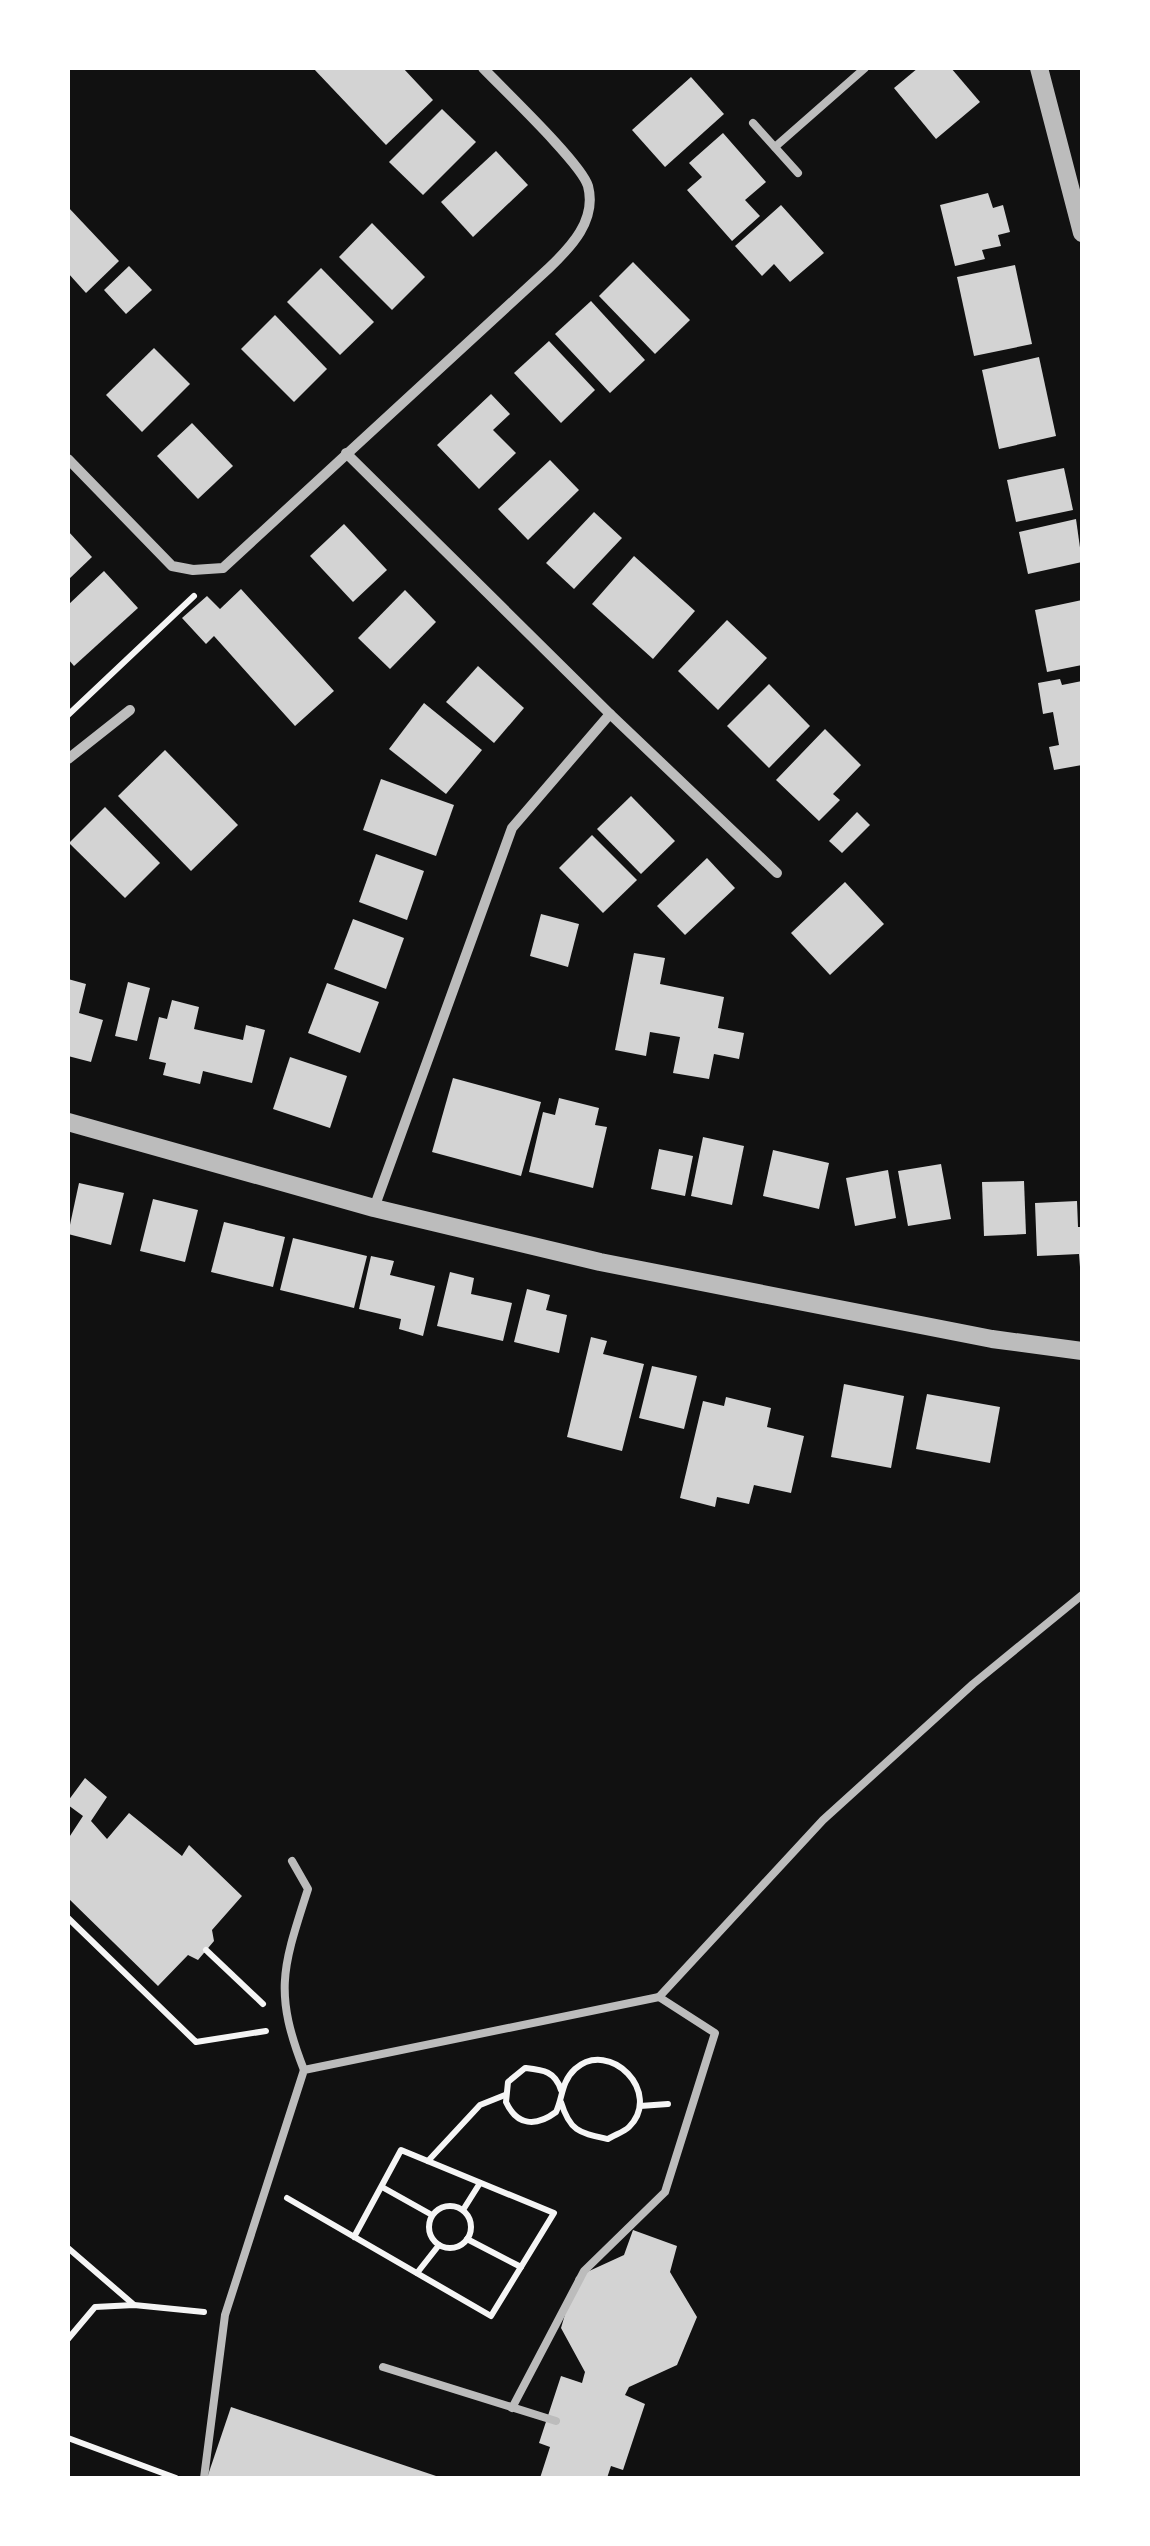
<svg xmlns="http://www.w3.org/2000/svg" width="1150" height="2546" viewBox="0 0 1150 2546" font-family="'Open Sans',sans-serif">
  <style>
    .building { fill: #d3d3d3 }
    .lines { fill: none; stroke-linecap: round; stroke-linejoin: round }
    .path { stroke: #f5f5f5; stroke-width: 6 }
    .service { stroke: #bcbcbc; stroke-width: 8 }
    .minor { stroke: #bcbcbc; stroke-width: 10 }
    .tertiary { stroke: #bcbcbc; stroke-width: 18 }
  </style>
  <rect width="100%" height="100%" fill="#111"/>
  <!-- building -->
  <g class="building">
    <path d="M313,68H403L433,100L386,145Z"/>
    <path d="M918,68H951L980,102L936,139L894,88Z"/>
    <path d="M691,77L724,114L665,167L632,130Z"/>
    <path d="M442,109L476,142L423,195L389,162Z"/>
    <path d="M723,133L766,182L745,200L760,216L732,241L687,190L702,177L689,163Z"/>
    <path d="M496,151L528,185L473,237L441,202Z"/>
    <path d="M988,193L993,208L1003,205L1010,232L998,235L1001,246L982,250L985,259L955,266L940,205Z"/>
    <path d="M781,205L824,253L790,282L774,264L762,276L735,246Z"/>
    <path d="M68,207L119,261L86,293L68,273Z"/>
    <path d="M372,223L425,277L392,310L339,257Z"/>
    <path d="M633,262L690,320L655,354L599,296Z"/>
    <path d="M1015,265L1032,344L974,356L957,277Z"/>
    <path d="M129,266L152,290L126,314L104,290Z"/>
    <path d="M321,268L374,322L340,355L287,302Z"/>
    <path d="M591,301L645,360L610,393L555,334Z"/>
    <path d="M275,315L327,369L294,402L241,349Z"/>
    <path d="M549,341L595,390L561,423L514,373Z"/>
    <path d="M154,348L190,384L142,432L106,395Z"/>
    <path d="M1039,357L1056,436L999,449L982,370Z"/>
    <path d="M491,394L510,414L493,430L516,453L479,489L437,445Z"/>
    <path d="M192,423L233,466L198,499L157,456Z"/>
    <path d="M550,460L579,490L528,540L498,509Z"/>
    <path d="M1064,468L1073,510L1016,522L1007,480Z"/>
    <path d="M594,512L622,538L574,589L546,563Z"/>
    <path d="M1076,519L1082,562L1028,574L1019,532Z"/>
    <path d="M344,524L387,570L353,602L310,556Z"/>
    <path d="M68,531L92,557L68,580Z"/>
    <path d="M634,556L695,611L653,659L592,604Z"/>
    <path d="M104,571L138,608L74,666L68,659V605Z"/>
    <path d="M241,589L334,691L295,726L214,636L206,644L182,618L207,596L220,609Z"/>
    <path d="M405,590L436,622L390,669L358,638Z"/>
    <path d="M1082,600V665L1047,672L1035,610Z"/>
    <path d="M727,620L767,658L718,710L678,671Z"/>
    <path d="M478,666L524,708L494,743L446,702Z"/>
    <path d="M1060,679L1062,685L1082,681V765L1054,770L1049,747L1059,745L1053,712L1043,714L1038,683Z"/>
    <path d="M769,684L810,726L769,768L727,726Z"/>
    <path d="M424,703L482,750L446,794L389,749Z"/>
    <path d="M825,729L861,765L833,794L840,800L819,821L776,780Z"/>
    <path d="M165,750L238,825L191,871L118,796Z"/>
    <path d="M381,779L454,805L436,856L363,830Z"/>
    <path d="M631,796L675,841L641,874L597,829Z"/>
    <path d="M105,807L160,863L125,898L69,843Z"/>
    <path d="M857,812L870,825L842,853L829,841Z"/>
    <path d="M592,835L637,880L603,913L559,868Z"/>
    <path d="M376,854L424,871L407,920L359,902Z"/>
    <path d="M707,858L735,888L685,935L657,906Z"/>
    <path d="M845,882L884,924L830,975L791,933Z"/>
    <path d="M541,914L579,924L568,967L530,956Z"/>
    <path d="M353,919L404,938L386,989L334,969Z"/>
    <path d="M634,953L665,958L660,984L724,997L718,1028L744,1033L739,1059L714,1054L709,1079L673,1073L680,1037L650,1032L646,1056L615,1050Z"/>
    <path d="M68,979L86,984L79,1013L103,1020L91,1062L68,1056Z"/>
    <path d="M128,982L150,988L137,1041L115,1036Z"/>
    <path d="M327,983L379,1002L360,1053L308,1033Z"/>
    <path d="M172,1000L199,1007L194,1029L243,1040L246,1025L265,1030L252,1083L203,1071L200,1084L163,1075L166,1063L149,1059L159,1017L167,1019Z"/>
    <path d="M290,1057L347,1076L330,1128L273,1109Z"/>
    <path d="M453,1078L541,1102L521,1176L432,1152Z"/>
    <path d="M559,1098L599,1108L595,1125L607,1127L593,1188L529,1172L543,1112L555,1115Z"/>
    <path d="M703,1137L744,1146L732,1205L691,1196Z"/>
    <path d="M659,1149L693,1156L685,1196L651,1189Z"/>
    <path d="M773,1150L829,1163L819,1209L763,1196Z"/>
    <path d="M941,1164L951,1219L908,1226L898,1171Z"/>
    <path d="M888,1170L896,1218L855,1226L846,1178Z"/>
    <path d="M1024,1181L1026,1234L984,1236L982,1182Z"/>
    <path d="M79,1183L124,1193L111,1245L68,1234Z"/>
    <path d="M153,1199L198,1210L185,1262L140,1251Z"/>
    <path d="M1077,1201L1078,1227H1082V1267H1080L1079,1254L1037,1256L1035,1203Z"/>
    <path d="M224,1222L285,1237L273,1287L211,1272Z"/>
    <path d="M293,1238L367,1256L354,1308L280,1290Z"/>
    <path d="M371,1256L394,1261L390,1275L435,1286L423,1336L399,1329L401,1319L359,1309Z"/>
    <path d="M450,1272L474,1278L471,1294L512,1303L503,1341L437,1326Z"/>
    <path d="M527,1289L550,1295L546,1310L567,1315L559,1353L514,1342Z"/>
    <path d="M591,1337L607,1341L603,1354L644,1364L622,1451L567,1437Z"/>
    <path d="M652,1366L697,1376L684,1429L639,1418Z"/>
    <path d="M844,1384L904,1396L891,1468L831,1457Z"/>
    <path d="M927,1394L1000,1407L990,1463L916,1449Z"/>
    <path d="M726,1397L771,1408L767,1427L804,1436L791,1493L754,1485L749,1504L717,1497L715,1507L680,1498L703,1401L724,1406Z"/>
    <path d="M85,1778L107,1797L91,1821L107,1839L129,1813L182,1856L189,1845L242,1896L212,1930L214,1941L198,1960L188,1955L158,1986L68,1898V1839L83,1816L68,1805V1801Z"/>
    <path d="M633,2230L677,2246L670,2272L697,2317L677,2365L629,2387L625,2395L645,2404L623,2470L611,2466L607,2478H540L550,2447L539,2443L561,2376L582,2383L585,2372L561,2328L576,2277L624,2255Z"/>
    <path d="M231,2407L442,2478H207Z"/>
  </g>
  <g class="lines">
    <!-- path -->
    <g class="path">
      <path d="M68,715L194,596"/>
      <path d="M68,1918L196,2042L266,2031"/>
      <path d="M206,1950L263,2004"/>
      <path d="M561,2102C570,2132 580,2133 608,2139C614,2135 624,2132 629,2127C663,2093 610,2038 575,2069C561,2082 563,2097 556,2112C536,2127 517,2126 506,2102L508,2082L525,2068C543,2070 555,2071 561,2090"/>
      <path d="M640,2106L668,2104"/>
      <path d="M428,2161L480,2105L505,2095"/>
      <path d="M382,2187L432,2215"/>
      <path d="M287,2198L491,2316L554,2213L401,2150L354,2237"/>
      <circle cx="450" cy="2227" r="21"/>
      <path d="M463,2210L480,2183"/>
      <path d="M467,2239L521,2267"/>
      <path d="M68,2248L133,2304"/>
      <path d="M417,2273L439,2245"/>
      <path d="M68,2339L95,2307L134,2305L204,2312"/>
      <path d="M68,2438L176,2478"/>
    </g>
    <!-- service -->
    <g class="service">
      <path d="M753,123L798,173"/>
      <path d="M775,147L865,68"/>
      <path d="M292,1861L308,1889C283,1967 273,1991 304,2070"/>
      <path d="M383,2367L556,2421"/>
      <path d="M512,2408L584,2271L665,2192L715,2033L659,1997"/>
      <path d="M204,2478L225,2315L304,2070L659,1997L823,1820L973,1684L1082,1595"/>
    </g>
    <!-- minor -->
    <g class="minor">
      <path d="M346,453L610,714L777,873"/>
      <path d="M68,459L172,566L193,570L223,568L549,268C571,247 597,220 588,186C582,164 503,89 483,68"/>
      <path d="M68,759L130,710"/>
      <path d="M374,1208L512,828L610,714"/>
    </g>
    <!-- tertiary -->
    <g class="tertiary">
      <path d="M1039,68L1082,233"/>
      <path d="M68,1122L374,1208L600,1262L992,1339L1082,1351"/>
    </g>
  </g>
  <!-- border -->
  <rect width="1150" height="2546" fill="none" stroke="#ffffff" stroke-width="140"/>
</svg>
